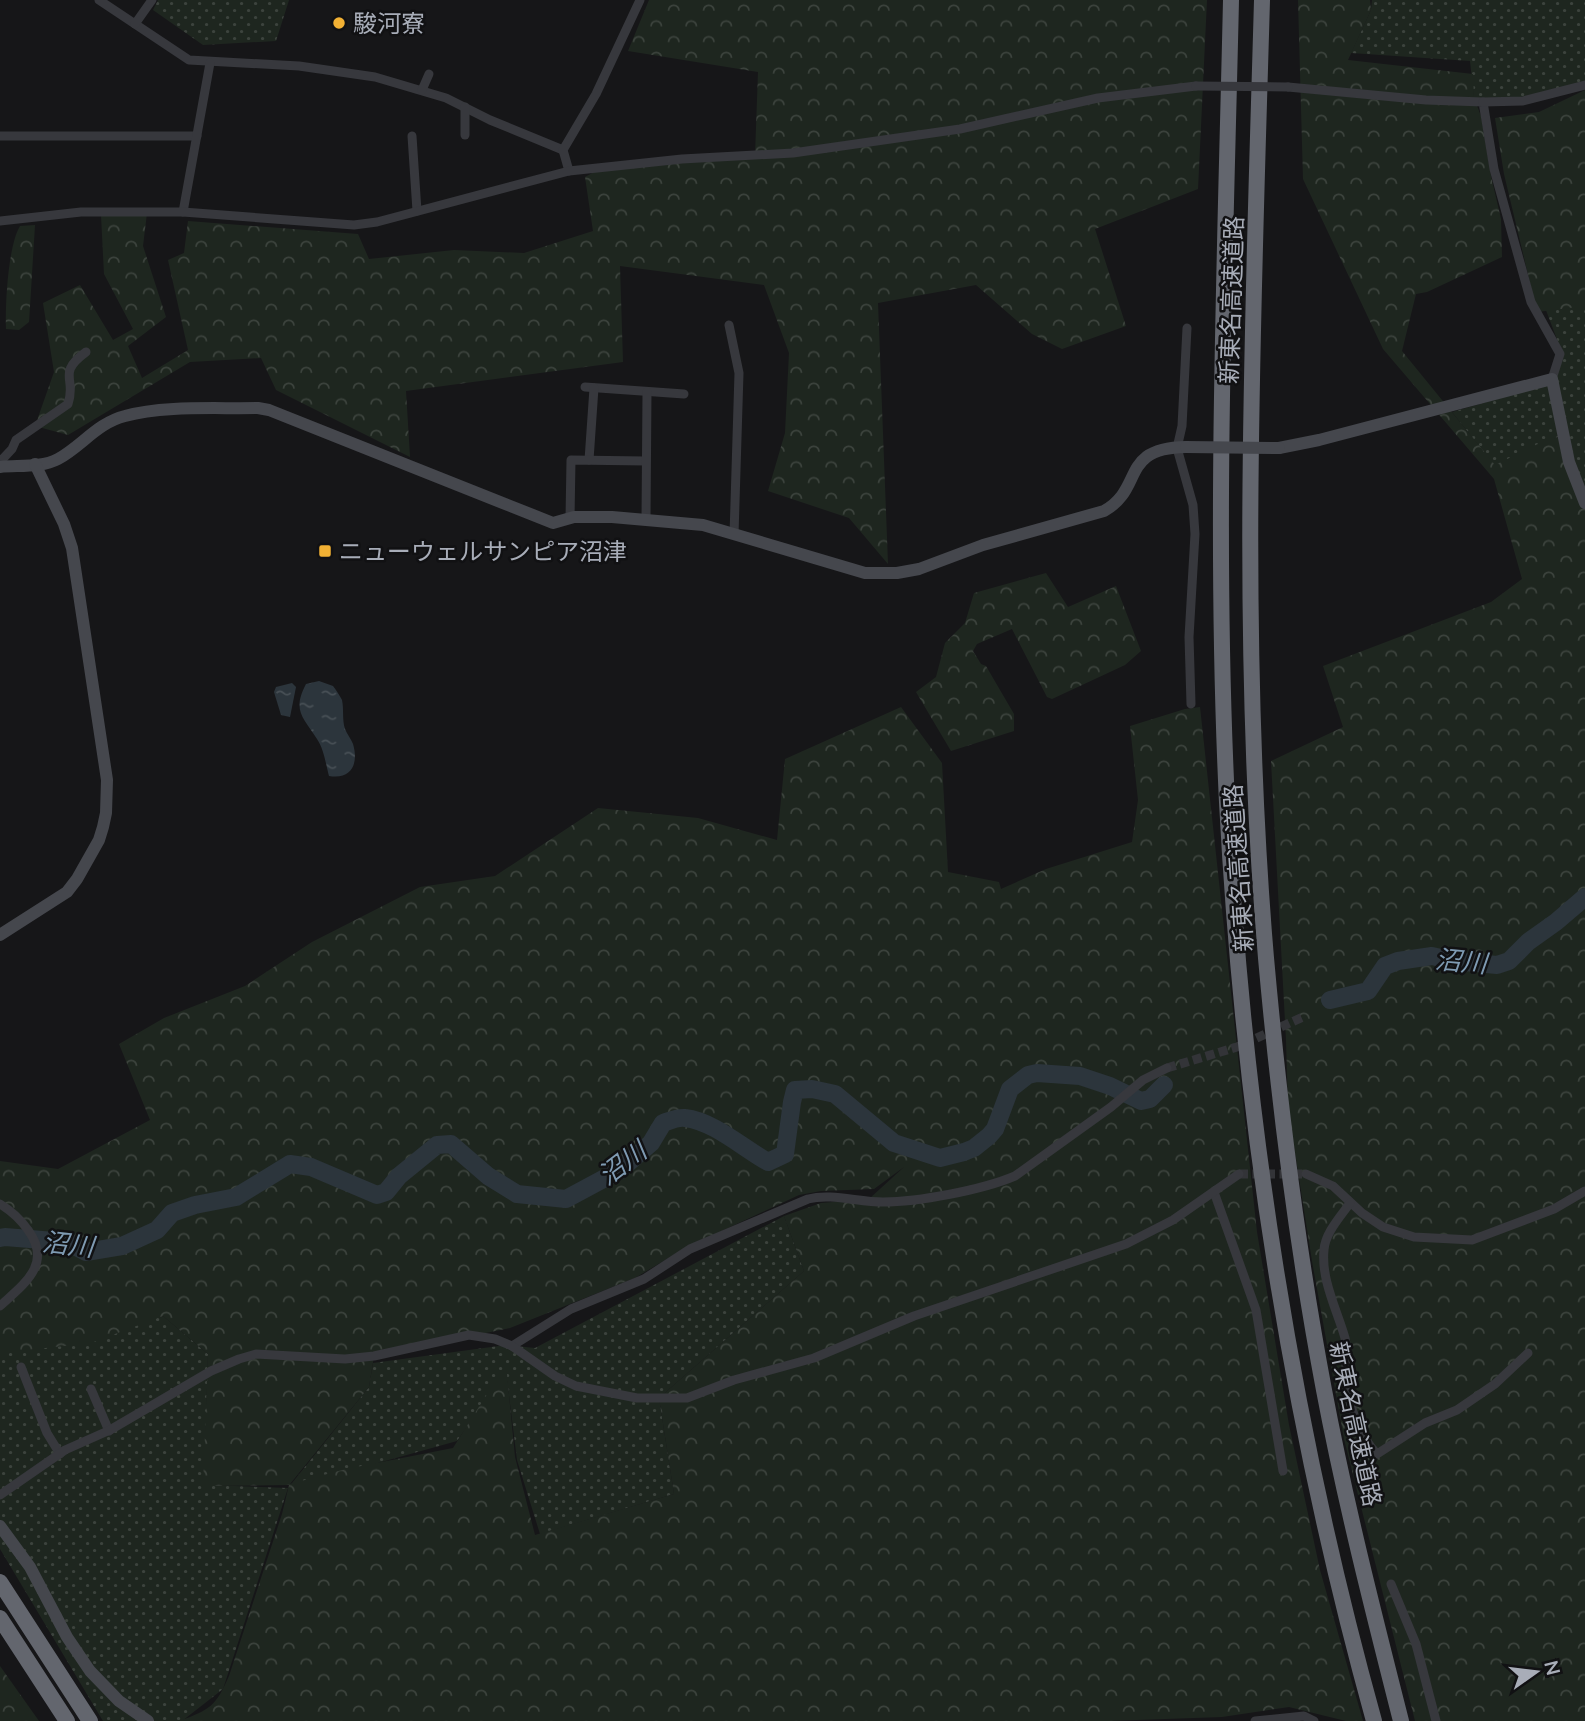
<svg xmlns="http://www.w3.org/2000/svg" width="1585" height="1721" viewBox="0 0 1585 1721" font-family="Mulish,'Noto Sans JP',sans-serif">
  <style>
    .grass { fill: url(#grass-dots) }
    .forest { fill: url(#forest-crowns); fill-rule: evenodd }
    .water { fill: url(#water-ripples) }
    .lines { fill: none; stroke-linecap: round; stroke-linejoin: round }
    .river { stroke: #2c353c; stroke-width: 18 }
    .street-tunnel { stroke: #333438; stroke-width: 9; stroke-dasharray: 9 4.5; stroke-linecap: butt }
    .street { stroke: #37383d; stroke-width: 9 }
    .secondary { stroke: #45474d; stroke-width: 12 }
    .highway { stroke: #63666e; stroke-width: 16 }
    .street-bridge { stroke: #37383d; stroke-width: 9 }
    .secondary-bridge { stroke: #45474d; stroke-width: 12 }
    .poi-dot { fill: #f2b134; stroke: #111113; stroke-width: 2.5 }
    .labels { text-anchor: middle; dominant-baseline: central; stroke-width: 5; stroke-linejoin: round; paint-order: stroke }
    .poi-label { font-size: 24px; fill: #a8adb8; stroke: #111113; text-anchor: start }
    .street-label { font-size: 24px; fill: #a8adb8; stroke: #111113 }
    .water-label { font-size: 26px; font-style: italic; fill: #7f9bb3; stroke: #111113 }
  </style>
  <defs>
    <pattern id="grass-dots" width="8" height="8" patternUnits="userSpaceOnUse" patternTransform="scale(1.75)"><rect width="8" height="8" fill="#1e261f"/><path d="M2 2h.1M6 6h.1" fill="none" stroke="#3c433d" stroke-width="1.8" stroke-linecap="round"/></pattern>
    <pattern id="forest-crowns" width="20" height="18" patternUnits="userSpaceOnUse" patternTransform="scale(1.75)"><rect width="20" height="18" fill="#1e261f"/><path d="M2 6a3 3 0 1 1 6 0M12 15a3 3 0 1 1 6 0" fill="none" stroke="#3c433d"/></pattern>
    <pattern id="water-ripples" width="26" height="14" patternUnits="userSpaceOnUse" patternTransform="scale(1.75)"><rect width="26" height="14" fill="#2c353c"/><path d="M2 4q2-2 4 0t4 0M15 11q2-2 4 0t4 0" fill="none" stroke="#485056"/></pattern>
  </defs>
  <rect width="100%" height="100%" fill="#161618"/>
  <!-- grass -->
  <g class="grass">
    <path d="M158,0H289L276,41L203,45L153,10Z"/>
    <path d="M1372,0H1585V85L1523,101L1474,98L1470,61L1351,53L1371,10Z"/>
    <path d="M1585,105V491L1573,461L1554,374L1562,353L1540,294Z"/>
    <path d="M1550,384L1558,437L1495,466L1452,412Z"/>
    <path d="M784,1216L804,1271L659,1398L674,1494L540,1534L517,1460L506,1371L457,1441L288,1488L223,1689L182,1721H103L0,1549V1351L163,1316L208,1354L204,1485L288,1488L369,1387L373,1363L506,1345L535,1348Z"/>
  </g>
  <!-- forest -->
  <g class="forest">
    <path d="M649,0H1207L1198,189L1095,229L1126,326L1062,349L1032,334L976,285L878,303L888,564L849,518L768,491L785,433L789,353L764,285L620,266L623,362L406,391L410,457L276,390L261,358L190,362L68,435L35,426L54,372L43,303L80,285L113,340L133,329L104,274L101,215L147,213L143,246L166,317L128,346L142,378L188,350L168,260L184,253L188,221L358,234L369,259L454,250L524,253L593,231L585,177L596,171L755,156L758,72L628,51Z"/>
    <path d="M1298,0H1370L1371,10L1348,60L1473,74L1474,98L1481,116L1491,176L1501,219L1502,257L1427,292L1416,294L1402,351L1495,465L1546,440L1560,437L1585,509V1721H1415L1344,1439L1312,1261L1288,1108L1286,1040L1271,761L1343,727L1323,666L1491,602L1522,579L1494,479L1383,349L1303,179Z"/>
    <path d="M1585,90V306L1537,312L1504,174L1495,118L1539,112Z"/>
    <path d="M35,225L29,322L19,330L6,329C5,305 8,246 20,226Z"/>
    <path d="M1046,573L1068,607L1116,586L1141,651L1125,665L1052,699L1047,697L1012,629L977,644L973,651L981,664L986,666L1014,714V731L951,751L916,692L936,677L945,643L965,623L974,593Z"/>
    <path d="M901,707L942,763L948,872L999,882L1001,889L1046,869L1132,842L1138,800L1130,726L1185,709L1200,707L1257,1232L1289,1425L1320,1570L1363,1721H1346L1289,1707L1222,1717L1108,1721H179C210,1710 216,1706 229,1676L282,1514L289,1485L203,1486L208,1354L163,1316L91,1343L0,1353V1161L58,1169L150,1120L119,1044L164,1018L245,986L312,942L420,887L495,876L598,808L698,818L777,840L785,759ZM904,1167L869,1199L821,1203L784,1216L804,1271L659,1398L674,1494L535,1535L515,1457L506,1364L453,1448L346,1469L290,1484L369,1387L374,1356L510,1328L635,1278L685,1248L799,1195L821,1191L874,1189Z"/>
    <path d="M0,1666L39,1721H0Z"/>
  </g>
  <!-- water -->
  <g class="water">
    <path d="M319,681L333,686C336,690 340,696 342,700C344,710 342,720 345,729C347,734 351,739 353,744C359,764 351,780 329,776C326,765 324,749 317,739C303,717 292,711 306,684Z"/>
    <path d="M292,683L296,687L290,717L281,715L274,692L276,687Z"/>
  </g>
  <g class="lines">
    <!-- river -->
    <g class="river">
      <path d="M1330,1000L1368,991L1385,966L1398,961L1432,956L1454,961L1497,965L1509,961L1528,942L1556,922L1585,897"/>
      <path d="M0,1238L5,1237L67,1242L86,1252L122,1246L157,1230L172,1213L195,1205L236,1197L290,1164L311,1167L377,1195L386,1192L399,1176L437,1145L451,1144L488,1176L517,1194L566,1199L620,1170L651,1143L663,1123C669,1121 678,1117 685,1118C713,1121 743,1148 768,1162L785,1154L792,1102L795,1090L812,1089L835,1094L894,1143L940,1158L964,1152L974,1148L989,1136L995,1129L1010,1089L1028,1075L1037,1073L1080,1076L1110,1086L1141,1101L1150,1099L1164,1085"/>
    </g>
    <!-- street-tunnel -->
    <g class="street-tunnel">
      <path d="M1167,1068L1237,1047L1305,1016"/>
      <path d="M1239,1174H1306"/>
    </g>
    <!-- street -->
    <g class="street">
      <path d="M99,0L189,60L299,66L375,77L446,98L490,120L563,150"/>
      <path d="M135,24L152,0"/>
      <path d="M1288,87L1426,100L1483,102L1494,169L1531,302L1560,354L1552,379"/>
      <path d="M422,90L429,74"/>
      <path d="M1483,102L1523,101L1585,85"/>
      <path d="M465,107V135"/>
      <path d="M0,136H197"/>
      <path d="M412,136L417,211"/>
      <path d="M569,171L563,150L596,94L640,0"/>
      <path d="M183,212L210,63"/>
      <path d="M0,221L81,212H183L354,225L377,222L569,171L682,159L793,153L960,129L1098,98L1196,86"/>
      <path d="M729,325L739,373L734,535"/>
      <path d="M1187,328L1182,426L1177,448L1193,505L1195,534L1189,637L1191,704"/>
      <path d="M585,387L684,394"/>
      <path d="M589,460L594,388"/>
      <path d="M0,462L12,449L16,440L68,404C77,378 56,374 86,352"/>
      <path d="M570,519L571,460L646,461"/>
      <path d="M646,519L647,392"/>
      <path d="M1306,1174L1333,1186L1362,1213L1383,1227L1414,1237L1472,1240L1554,1209L1585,1191"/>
      <path d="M1214,1192L1256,1310L1283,1471"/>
      <path d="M1350,1203C1341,1216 1325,1233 1324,1250C1321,1280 1337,1310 1345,1338C1348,1352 1345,1366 1346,1381C1349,1406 1359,1435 1377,1454L1425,1423L1457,1410L1495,1384L1528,1353"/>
      <path d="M0,1204C10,1210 21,1220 28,1230C53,1264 24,1284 0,1306"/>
      <path d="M512,1346L571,1309L644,1279L690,1249L808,1199C831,1193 858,1202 883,1202C918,1202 982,1190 1015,1176L1111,1107L1143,1080L1167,1068"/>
      <path d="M21,1367L47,1433L60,1454"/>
      <path d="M91,1389L109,1431"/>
      <path d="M0,1495L65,1450L110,1430L211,1371L239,1359L256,1354L345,1359L374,1356L469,1335L495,1339L512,1346L555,1376L576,1386L637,1398H687L734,1380L814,1358L914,1316L1126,1244L1173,1220L1239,1174"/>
      <path d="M1391,1584L1416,1644L1436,1721"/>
      <path d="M1255,1721L1304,1716L1314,1721"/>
    </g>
    <!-- secondary -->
    <g class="secondary">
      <path d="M1279,448L1319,440L1552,379L1569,462L1585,503"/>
      <path d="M0,467C18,465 41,468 58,459C82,446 97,423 125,416C163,405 218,409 258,408L269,410L553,523L574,517H612L703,525L865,573H897L919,569L983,545L1104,511C1145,488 1119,448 1186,447"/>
      <path d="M0,935L67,892L77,879L99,840L103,827L106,813L107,780L72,548L64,524L35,464"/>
      <path d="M0,1526L30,1567L67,1637L90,1671L119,1701L148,1721"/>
    </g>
    <!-- highway -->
    <g class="highway">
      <path d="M1231,0C1225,267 1214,535 1227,802C1243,1111 1291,1422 1374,1721"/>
      <path d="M1262,0C1253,319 1239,639 1266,958C1279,1103 1297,1247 1324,1390C1345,1501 1373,1611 1401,1721"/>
      <path d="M0,1582L90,1721"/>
      <path d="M0,1618L67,1721"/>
    </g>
    <!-- street-bridge -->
    <path class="street-bridge" d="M1196,86L1288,87"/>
    <!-- secondary-bridge -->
    <path class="secondary-bridge" d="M1186,447L1279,448"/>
  </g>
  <!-- markers -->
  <g class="poi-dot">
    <circle cx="339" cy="23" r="7"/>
    <rect x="318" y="544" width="14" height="14" rx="3.5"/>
  </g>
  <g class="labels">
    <!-- poi labels -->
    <g class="poi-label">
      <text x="353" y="23">駿河寮</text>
      <text x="339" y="551">ニューウェルサンピア沼津</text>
    </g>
    <!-- street labels -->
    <g class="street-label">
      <text transform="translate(1231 300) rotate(-88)">新東名高速道路</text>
      <text transform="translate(1238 868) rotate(-94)">新東名高速道路</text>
      <text transform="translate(1356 1424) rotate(78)">新東名高速道路</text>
    </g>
    <!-- water labels -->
    <g class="water-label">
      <text transform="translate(1461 961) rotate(5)">沼川</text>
      <text transform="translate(622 1163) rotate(-37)">沼川</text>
      <text transform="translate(68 1244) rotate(6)">沼川</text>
    </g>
  </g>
  <!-- north arrow -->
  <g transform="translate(1536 1672) rotate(76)" stroke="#111113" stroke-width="5" paint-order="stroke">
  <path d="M0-5L12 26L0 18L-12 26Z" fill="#a8adb8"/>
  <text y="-10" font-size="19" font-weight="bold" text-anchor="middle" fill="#a8adb8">N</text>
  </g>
</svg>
